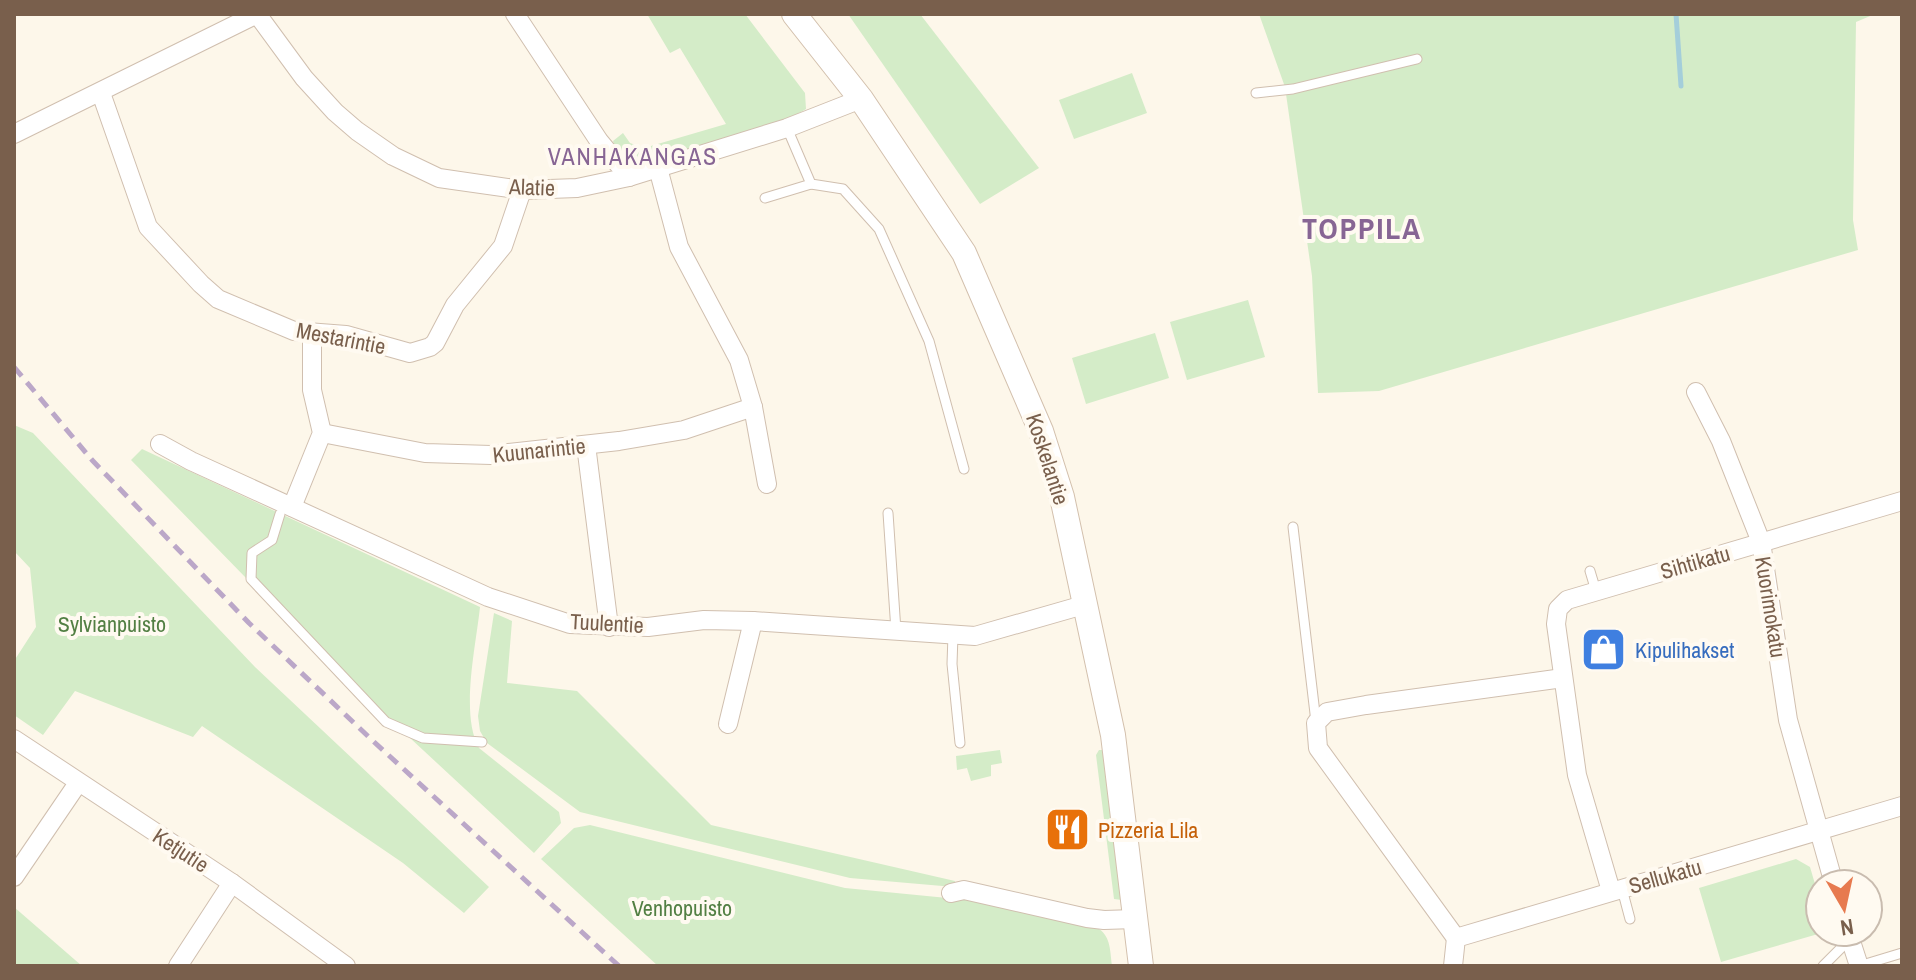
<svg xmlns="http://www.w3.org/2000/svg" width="1916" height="980" viewBox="0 0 1916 980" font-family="'Archivo Narrow',sans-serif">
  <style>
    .green { fill: #d4ecc8 }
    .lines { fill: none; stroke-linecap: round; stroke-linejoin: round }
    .stream { stroke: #a4ceda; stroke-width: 5 }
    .lane-casing { stroke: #d0bfaf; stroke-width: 11 }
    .street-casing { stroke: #d0bfaf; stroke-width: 20 }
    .secondary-casing { stroke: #d3c0ad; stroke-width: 26 }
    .lane { stroke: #fff; stroke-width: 9 }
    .street { stroke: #fff; stroke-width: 18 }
    .secondary { stroke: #fff; stroke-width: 24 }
    .rail { stroke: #bba7c8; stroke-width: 5; stroke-dasharray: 12 8; stroke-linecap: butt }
    .labels { text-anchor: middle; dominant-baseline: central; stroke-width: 8; stroke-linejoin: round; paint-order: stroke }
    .street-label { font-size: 22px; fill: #795f4c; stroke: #fffaf1 }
    .park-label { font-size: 22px; fill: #527f43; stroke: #fffaf1 }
    .shop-label { font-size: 22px; fill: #366cbe; stroke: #fffaf1; text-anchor: start }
    .food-label { font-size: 22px; fill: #c56008; stroke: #fffaf1; text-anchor: start }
    .neighbourhood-label { font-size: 24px; letter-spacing: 2px; fill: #876594; stroke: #fffaf1 }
    .district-label { font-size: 30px; font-weight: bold; letter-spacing: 2px; fill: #876594; stroke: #fffaf1 }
  </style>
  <rect width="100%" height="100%" fill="#fdf7ea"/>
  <!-- green -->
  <g class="green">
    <path d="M647,14H745L805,93L806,109C785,124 651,165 628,159C620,157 615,149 613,141L623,133L630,143L644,148L726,124L680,48L670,53Z"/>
    <path d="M848,14H920L1039,168L980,204Z"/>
    <path d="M1259,14H1875L1856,22L1853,220L1858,250L1379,391L1318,393L1312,276L1285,87Z"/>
    <path d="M1132,73L1147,113L1074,139L1059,100Z"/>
    <path d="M1248,300L1265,357L1187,380L1170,322Z"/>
    <path d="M1155,333L1169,378L1086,404L1072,358Z"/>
    <path d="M14,425L33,433L255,667L489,887L464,913L403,863L202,726L193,737L75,691L43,735L14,715V661L36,627L30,568L14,551Z"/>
    <path d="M142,449L480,607C476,646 460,714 479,748L559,812L561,823L534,853L327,661L131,460Z"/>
    <path d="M494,613L512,621L507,683L577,691L711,825L955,881L954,887L850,878L580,812L487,743L480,731L478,716Z"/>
    <path d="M1000,750L1002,763L991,765V776L971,781L967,768L957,770L956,756Z"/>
    <path d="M1099,750H1104L1122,900L1114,899L1096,755Z"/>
    <path d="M590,825L845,888L978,901L1099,929C1111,937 1110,952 1112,966H658L541,859L574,828Z"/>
    <path d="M1796,859L1810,867L1820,901V932H1825L1721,962L1699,888Z"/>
    <path d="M14,907L82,966H18L14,963Z"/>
  </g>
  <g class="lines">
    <!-- stream -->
    <path class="stream" d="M1676,14L1681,86"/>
    <defs>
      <g id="lane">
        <path d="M1256,93L1293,89L1417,59"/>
        <path d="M787,128L811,184L843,189L879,229L929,341L964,469"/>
        <path d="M765,198L811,184"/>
        <path d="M888,513L896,631"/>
        <path d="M280,514L272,540L252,553L251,579L386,722L423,738L482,742"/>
        <path d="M1293,527L1316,722"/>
        <path d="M1590,571L1596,591"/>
        <path d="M953,635L952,664L960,743"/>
        <path d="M1622,889L1630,919"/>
        <path d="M1823,966L1850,939"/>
        <path d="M1859,966L1902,953"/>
      </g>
      <g id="street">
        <path d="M257,14L304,78L335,112L357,131L393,156L439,178L522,190L577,188L629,177L787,128L861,99"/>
        <path d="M515,14L599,141L629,177"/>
        <path d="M101,93L148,227L201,284L218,299L294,331L346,335L410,353L430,347L435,343L455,305L503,246L522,190"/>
        <path d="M14,134L257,14"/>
        <path d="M658,168L679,247L739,360L753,407L767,484"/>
        <path d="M1696,392L1721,441L1761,542L1788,720L1834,884"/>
        <path d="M322,433L425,453L491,455L619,441L684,430L753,407"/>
        <path d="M160,444L191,461L488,597L570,624L648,627L704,620L753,621L975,636L1087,604"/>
        <path d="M586,445L609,627"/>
        <path d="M292,507L322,433L312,390V334"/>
        <path d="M728,724L753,621"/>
        <path d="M14,739L232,883L346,966"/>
        <path d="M14,877L78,783"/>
        <path d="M1611,891L1577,775L1556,624L1558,609L1567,600L1902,501"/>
        <path d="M951,893L964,890L1087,918L1104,920L1135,919"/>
        <path d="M1848,932L1859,966"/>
        <path d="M1456,938L1318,748L1316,723L1327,712L1366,705L1563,678"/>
        <path d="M178,966L232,883"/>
        <path d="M1453,966L1456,938L1902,806"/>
      </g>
      <path id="secondary" d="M794,14L861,99L964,253L1041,431L1062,497L1113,735L1141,966"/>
    </defs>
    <!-- lane casing -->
    <use href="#lane" class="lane-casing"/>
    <!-- street casing -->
    <use href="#street" class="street-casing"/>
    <!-- secondary casing -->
    <use href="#secondary" class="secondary-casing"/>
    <!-- lane -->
    <use href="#lane" class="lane"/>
    <!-- street -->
    <use href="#street" class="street"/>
    <!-- secondary -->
    <use href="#secondary" class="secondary"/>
    <!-- rail -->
    <path class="rail" d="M14,367L92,460L249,623L373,741L619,966"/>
  </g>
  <!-- icons -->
  <defs>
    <symbol id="shop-square" viewBox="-11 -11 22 22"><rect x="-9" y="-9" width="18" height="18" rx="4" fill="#3f7fe0" stroke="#fffaf1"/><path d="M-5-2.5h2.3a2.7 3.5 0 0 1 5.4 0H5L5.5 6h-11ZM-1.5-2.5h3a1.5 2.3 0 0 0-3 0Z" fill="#fff"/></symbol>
    <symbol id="restaurant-square" viewBox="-11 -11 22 22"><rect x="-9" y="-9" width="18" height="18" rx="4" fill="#e8710a" stroke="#fffaf1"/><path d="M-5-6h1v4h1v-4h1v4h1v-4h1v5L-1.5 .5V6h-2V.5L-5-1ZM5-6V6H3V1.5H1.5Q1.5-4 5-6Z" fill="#fff"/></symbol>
  </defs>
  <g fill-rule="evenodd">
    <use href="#shop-square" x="1578" y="624" width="51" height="51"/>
    <use href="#restaurant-square" x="1042" y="804" width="51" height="51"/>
  </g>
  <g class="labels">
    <!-- street labels -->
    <g class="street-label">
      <text transform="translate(532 187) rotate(2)">Alatie</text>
      <text transform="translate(341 338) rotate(11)">Mestarintie</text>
      <text transform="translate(539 450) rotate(-6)">Kuunarintie</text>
      <text transform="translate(1048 459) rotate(72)">Koskelantie</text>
      <text transform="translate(1695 562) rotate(-16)">Sihtikatu</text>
      <text transform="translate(1771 607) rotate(81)">Kuorimokatu</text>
      <text transform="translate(607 623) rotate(3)">Tuulentie</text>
      <text transform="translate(181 850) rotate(33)">Ketjutie</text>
      <text transform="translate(1665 876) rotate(-16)">Sellukatu</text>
    </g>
    <!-- park labels -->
    <g class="park-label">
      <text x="112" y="624">Sylvianpuisto</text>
      <text x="682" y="908">Venhopuisto</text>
    </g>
    <!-- shop labels -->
    <g class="shop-label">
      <text x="1635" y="650">Kipulihakset</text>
    </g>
    <!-- food labels -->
    <g class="food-label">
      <text x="1098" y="830">Pizzeria Lila</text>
    </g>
    <!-- neighbourhood labels -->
    <g class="neighbourhood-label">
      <text x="633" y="156">VANHAKANGAS</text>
    </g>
    <!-- district labels -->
    <g class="district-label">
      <text x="1362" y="228">TOPPILA</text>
    </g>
  </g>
  <!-- border -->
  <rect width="1916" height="980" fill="none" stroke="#795f4c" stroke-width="32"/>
  <!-- north arrow -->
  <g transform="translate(1844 908) rotate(171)"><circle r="38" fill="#fffaf1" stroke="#c9bcaf" stroke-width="2"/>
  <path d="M0-6L14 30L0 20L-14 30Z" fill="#e77a4f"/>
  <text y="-12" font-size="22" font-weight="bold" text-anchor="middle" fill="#795f4c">N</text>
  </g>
</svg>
